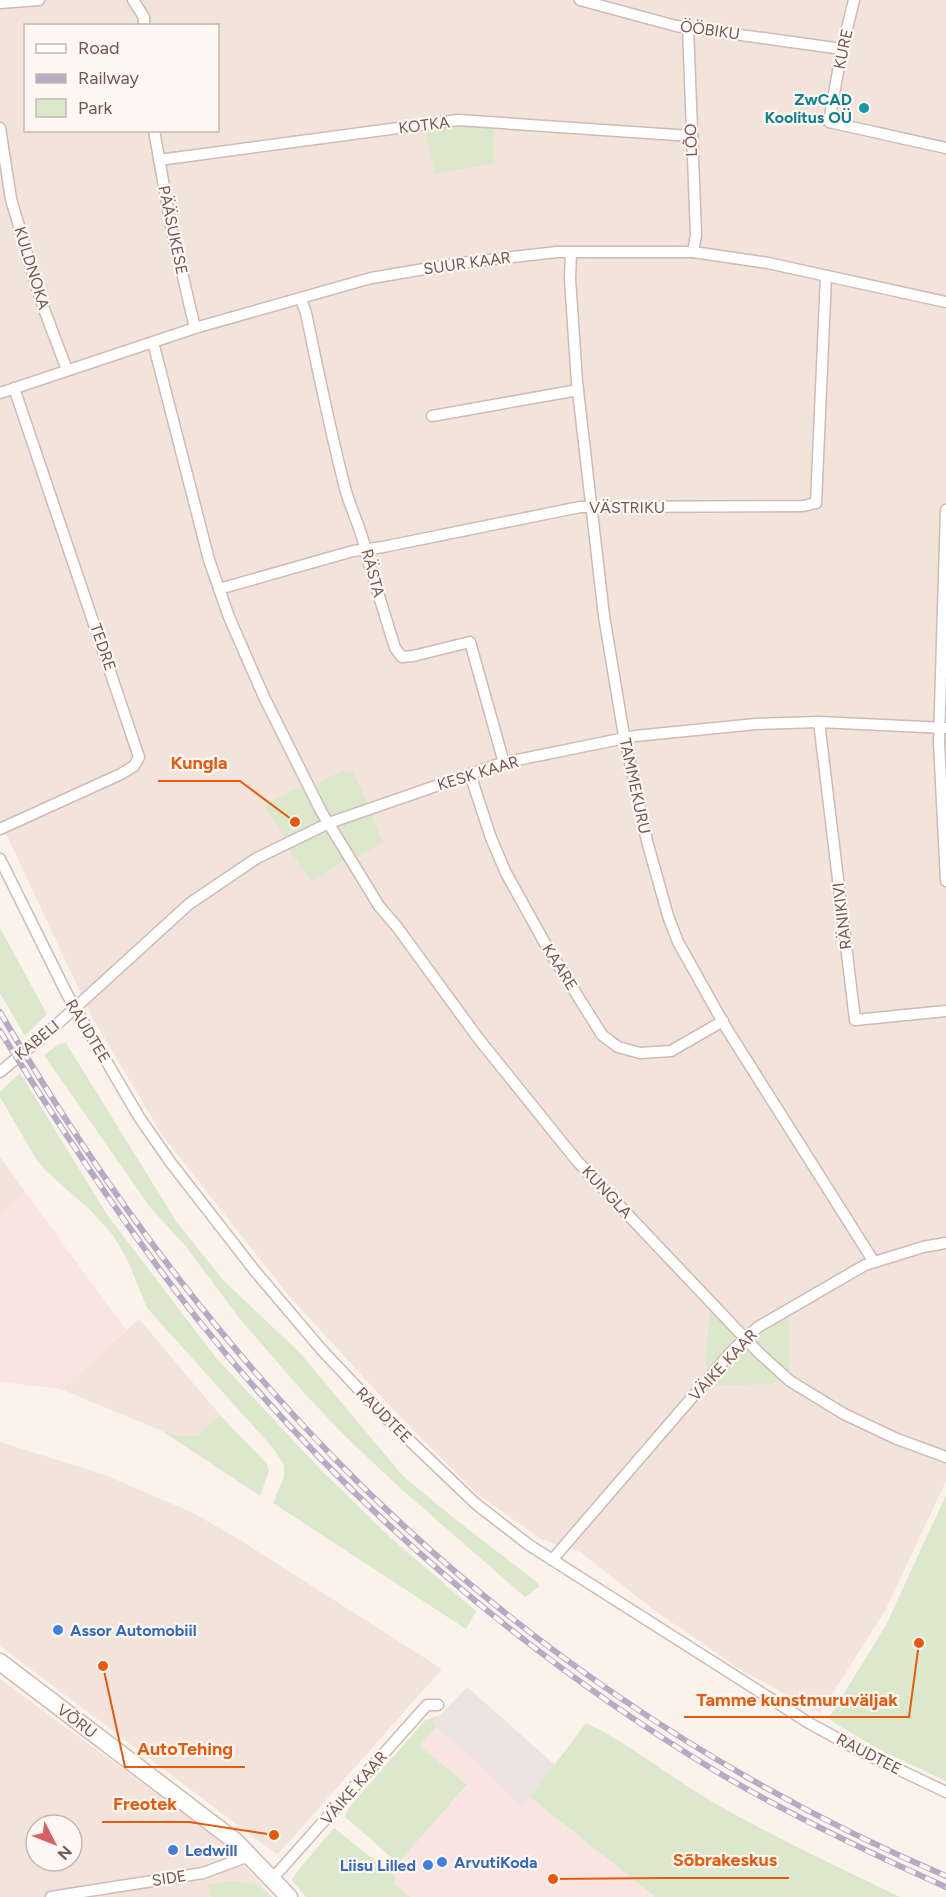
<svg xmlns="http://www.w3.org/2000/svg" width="946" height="1897" viewBox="0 0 946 1897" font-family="Figtree,sans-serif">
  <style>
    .residential { fill: #f2e3db; fill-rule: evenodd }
    .commercial { fill: #fae4e2 }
    .industrial { fill: #ebe4e1 }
    .green { fill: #dce8cc }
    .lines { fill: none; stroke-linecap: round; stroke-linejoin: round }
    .minor-casing { stroke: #cebbb5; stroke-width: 13 }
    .secondary-casing { stroke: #d1bbb3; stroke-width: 19 }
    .minor { stroke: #fff; stroke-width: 10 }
    .secondary { stroke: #fff; stroke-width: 16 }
    .rail-casing { stroke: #b4abc5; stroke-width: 6 }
    .rail { stroke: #fef7f3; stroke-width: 4; stroke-dasharray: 11; stroke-linecap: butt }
    .culture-dot { fill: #0f9aa8; stroke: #fef7f3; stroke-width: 2 }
    .shop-dot { fill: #3f7fe0; stroke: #fef7f3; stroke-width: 2 }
    .labels { text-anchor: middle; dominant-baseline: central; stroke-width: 4.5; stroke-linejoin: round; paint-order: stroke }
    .street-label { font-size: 16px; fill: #745751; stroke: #fef7f3 }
    .culture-label { font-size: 16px; font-weight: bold; fill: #0d838f; stroke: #fef7f3; text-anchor: end }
    .shop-label { font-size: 16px; font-weight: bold; fill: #366cbe; stroke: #fef7f3; text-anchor: start }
    .leader { fill: none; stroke: #e8590c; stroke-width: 2 }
    .callout-dot { fill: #e8590c; stroke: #fef7f3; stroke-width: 2 }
    .callout-label { font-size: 18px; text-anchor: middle; font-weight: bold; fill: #e8590c; stroke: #fef7f3; stroke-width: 4.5; stroke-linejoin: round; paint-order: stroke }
  </style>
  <rect width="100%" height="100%" fill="#fbf2ec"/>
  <!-- residential -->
  <g class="residential">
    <path d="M0,0H946V1481L886,1609L820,1713L741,1670L654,1610L580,1552L541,1539L476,1493L389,1405L290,1297L162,1135L92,1017L0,821ZM26,26H218V130H26Z"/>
    <path d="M0,1157L25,1192L0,1214Z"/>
    <path d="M139,1319L220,1415L199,1436H183L162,1431L61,1389Z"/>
    <path d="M0,1442L105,1475L193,1513L240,1540L442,1669L279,1853H275L0,1646Z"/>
    <path d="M0,1679L224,1843L272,1897H0ZM36,1825H72V1861H36Z"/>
  </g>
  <!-- commercial -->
  <g class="commercial">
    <path d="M25,1192L126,1330L61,1389L0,1382V1214Z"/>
    <path d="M436,1727L480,1765L522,1807L530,1797L655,1897H410L393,1883L397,1878L389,1872L467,1786L420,1746Z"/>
  </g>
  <!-- industrial -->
  <path class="industrial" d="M467,1687L555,1765L522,1807L480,1765L432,1724Z"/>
  <!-- green -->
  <g class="green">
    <path d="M494,120V163L435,174L424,124Z"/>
    <path d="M343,770L346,775L352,771C365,793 372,818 383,842L354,859L351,856L312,882L284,843L287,841L264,805L309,782L312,787Z"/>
    <path d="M0,928L47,1014L25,1036L0,993Z"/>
    <path d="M66,1043L176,1221L224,1281L300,1353L403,1476L455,1519L538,1583L539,1587L525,1597L400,1488L347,1438L305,1394L240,1319L187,1248L149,1206L44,1055L59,1044Z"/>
    <path d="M20,1073L108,1216L217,1359L323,1472L391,1538L476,1611L466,1629L273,1503L284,1477V1465L273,1448L147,1308L127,1259L113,1235L89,1209L46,1171L35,1157L0,1097V1092Z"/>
    <path d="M711,1304L744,1339L788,1307L790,1378L771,1384L701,1386L709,1376L705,1361Z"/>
    <path d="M220,1415L267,1464L269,1471L260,1496L162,1431L183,1436H198Z"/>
    <path d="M946,1495V1781L884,1752L836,1724L829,1718L886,1625Z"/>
    <path d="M440,1715L432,1723L436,1727L420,1746L467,1785L398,1863L345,1817L347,1810L424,1721Z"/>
    <path d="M586,1723C630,1744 669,1776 711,1801C773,1837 836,1866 900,1897H655L530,1797Z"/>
    <path d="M334,1828L397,1878L393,1883L410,1897H306L292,1880L296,1873Z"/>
    <path d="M232,1881L255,1884L272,1897H210L208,1885Z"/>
  </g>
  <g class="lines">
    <defs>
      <g id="minor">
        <path d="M133,0L144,17V26"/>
        <path d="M580,0L676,26L842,49"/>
        <path d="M854,0L842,49L829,122L946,148"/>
        <path d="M0,3L39,0"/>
        <path d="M688,27L696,235L693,252"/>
        <path d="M0,128L11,199L41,301L67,370"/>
        <path d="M154,130L171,226L195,328"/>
        <path d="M159,160L458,120L691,136"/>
        <path d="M571,252L570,279L577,382L604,616L623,730L647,841L668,916L678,942L725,1026L874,1262"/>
        <path d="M301,299L306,313C318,371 330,430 345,488C351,511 364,534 367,557L395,648L402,657L413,656L470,642L504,763"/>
        <path d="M153,342L209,560L229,617L264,697L321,811L379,906L397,927L478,1038L577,1161L758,1352L790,1381L844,1414L897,1439L946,1457"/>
        <path d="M0,393L195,328L371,278L460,263L557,252H693L768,263L946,302"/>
        <path d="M432,416L578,390"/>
        <path d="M946,510L939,742L946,881"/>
        <path d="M219,589L353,551L383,547L580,507L803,506L816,503L826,276"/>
        <path d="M819,722L855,1020L946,1011"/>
        <path d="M470,774L491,838L506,873L547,947L602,1035L618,1047L640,1053L671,1051L723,1021"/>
        <path d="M0,829L121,774L134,766L139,757L14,388"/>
        <path d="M0,859L67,994L139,1117L171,1163L255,1271L321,1349L383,1415L476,1504L529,1545L809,1723L864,1753L946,1792"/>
        <path d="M0,1072L53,1028L189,904L257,858L329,823L502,763L635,736L756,724L819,722L946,728"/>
        <path d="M552,1560L732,1351L758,1327L865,1265L923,1247L946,1243"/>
        <path d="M273,1878L427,1705H438"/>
        <path d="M51,1897L203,1873L249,1856"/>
      </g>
      <path id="secondary" d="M0,1662L235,1841L289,1897"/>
    </defs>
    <!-- minor casing -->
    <use href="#minor" class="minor-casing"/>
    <!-- secondary casing -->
    <use href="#secondary" class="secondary-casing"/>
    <!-- minor -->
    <use href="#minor" class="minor"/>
    <!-- secondary -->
    <use href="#secondary" class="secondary"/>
    <defs>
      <g id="rail">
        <path d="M0,1012C93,1172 204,1324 333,1457C506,1635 718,1779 946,1876"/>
        <path d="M0,1031C61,1129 124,1225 195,1316C341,1500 523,1656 724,1776C796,1818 870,1853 946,1887"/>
      </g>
    </defs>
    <!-- rail casing -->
    <use href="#rail" class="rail-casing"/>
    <!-- rail -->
    <use href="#rail" class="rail"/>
  </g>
  <!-- markers -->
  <circle class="culture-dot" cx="864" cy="108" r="6"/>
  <g class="shop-dot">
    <circle cx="58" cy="1630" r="6"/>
    <circle cx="173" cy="1850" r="6"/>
    <circle cx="442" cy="1862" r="6"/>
    <circle cx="428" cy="1865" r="6"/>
  </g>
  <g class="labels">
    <!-- street labels -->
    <g class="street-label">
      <text transform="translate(710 30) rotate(8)">ÖÖBIKU</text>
      <text transform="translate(843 49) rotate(-78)">KURE</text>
      <text transform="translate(424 125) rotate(-7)">KOTKA</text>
      <text transform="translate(691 140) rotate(-92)">LÕO</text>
      <text transform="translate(173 230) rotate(78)">PÄÄSUKESE</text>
      <text transform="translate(467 263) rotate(-8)">SUUR KAAR</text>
      <text transform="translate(32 268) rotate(73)">KULDNOKA</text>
      <text x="627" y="507">VÄSTRIKU</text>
      <text transform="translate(373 573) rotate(75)">RÄSTA</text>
      <text transform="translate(103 647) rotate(71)">TEDRE</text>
      <text transform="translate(478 773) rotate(-17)">KESK KAAR</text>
      <text transform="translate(635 786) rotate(78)">TAMMEKURU</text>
      <text transform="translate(842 916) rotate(-97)">RÄNIKIVI</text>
      <text transform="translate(560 967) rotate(58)">KAARE</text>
      <text transform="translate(88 1031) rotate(59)">RAUDTEE</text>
      <text transform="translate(37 1040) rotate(-40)">KABELI</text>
      <text transform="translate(607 1192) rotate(47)">KUNGLA</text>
      <text transform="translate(723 1365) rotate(-47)">VÄIKE KAAR</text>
      <text transform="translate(384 1415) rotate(45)">RAUDTEE</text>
      <text transform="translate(77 1721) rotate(37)">VÕRU</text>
      <text transform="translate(869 1754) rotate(27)">RAUDTEE</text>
      <text transform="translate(354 1788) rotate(-49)">VÄIKE KAAR</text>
      <text transform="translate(169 1878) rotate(-9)">SIDE</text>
    </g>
    <!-- culture labels -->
    <g class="culture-label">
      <text x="852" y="99">ZwCAD<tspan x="852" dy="18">Koolitus OÜ</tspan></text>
    </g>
    <!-- shop labels -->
    <g class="shop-label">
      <text x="70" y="1630">Assor Automobiil</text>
      <text x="185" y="1850">Ledwill</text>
      <text x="454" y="1862">ArvutiKoda</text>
      <text x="416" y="1865" text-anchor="end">Liisu Lilled</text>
    </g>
  </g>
  <!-- callouts -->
  <path class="leader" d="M295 822L240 781H158M919 1643L909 1717H684M103 1666L125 1767H245M274 1835L189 1822H102M553 1879L661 1878H789"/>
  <g class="callout-dot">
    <circle cx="295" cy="822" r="6"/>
    <circle cx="919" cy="1643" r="6"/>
    <circle cx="103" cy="1666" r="6"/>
    <circle cx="274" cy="1835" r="6"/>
    <circle cx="553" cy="1879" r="6"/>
  </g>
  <g class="callout-label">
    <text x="199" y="769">Kungla</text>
    <text x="797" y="1706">Tamme kunstmuruväljak</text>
    <text x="185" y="1755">AutoTehing</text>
    <text x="145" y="1810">Freotek</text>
    <text x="725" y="1866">Sõbrakeskus</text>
  </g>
  <!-- legend -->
  <rect x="24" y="24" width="195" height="108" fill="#fef7f3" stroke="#c7b7b2" stroke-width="1.5"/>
  <rect x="36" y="44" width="30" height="9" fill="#ffffff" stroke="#c7b7b2" stroke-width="1.5"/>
  <text x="78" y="54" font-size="18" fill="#745751">Road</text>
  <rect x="36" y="74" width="30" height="9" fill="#b4abc5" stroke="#c7b7b2" stroke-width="1.5"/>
  <text x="78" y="84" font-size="18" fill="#745751">Railway</text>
  <rect x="36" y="99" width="30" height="18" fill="#dce8cc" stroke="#c7b7b2" stroke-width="1.5"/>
  <text x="78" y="114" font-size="18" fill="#745751">Park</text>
  <!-- north arrow -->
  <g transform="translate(54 1843) rotate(132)"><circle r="28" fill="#fef7f3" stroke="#c7b7b2" stroke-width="1.5"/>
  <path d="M0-4.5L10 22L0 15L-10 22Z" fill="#d66360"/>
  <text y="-9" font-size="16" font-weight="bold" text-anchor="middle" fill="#745751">N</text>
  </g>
</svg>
